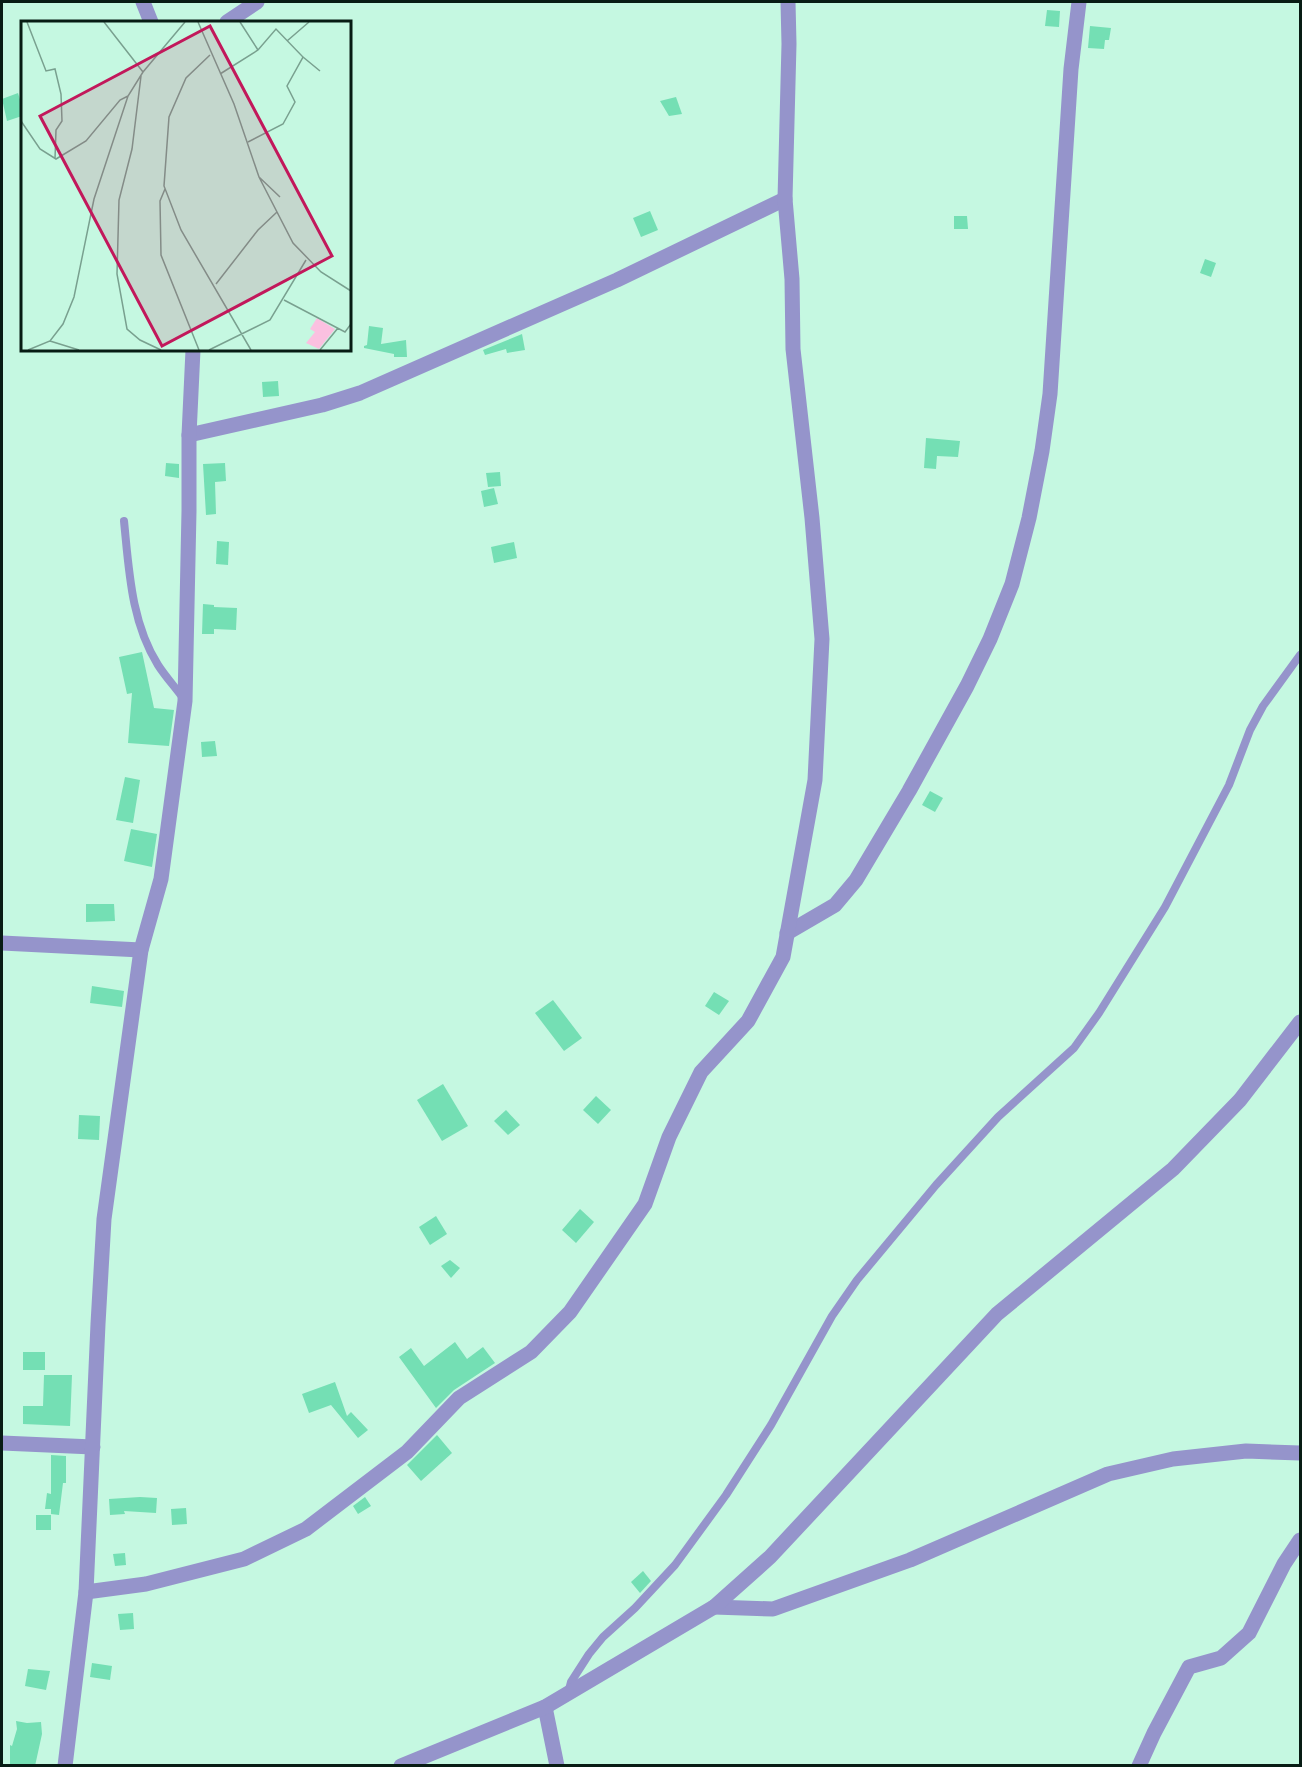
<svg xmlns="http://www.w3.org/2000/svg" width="1302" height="1767" viewBox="0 0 1302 1767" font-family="'DM Sans',sans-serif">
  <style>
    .building { fill: #74dfb4 }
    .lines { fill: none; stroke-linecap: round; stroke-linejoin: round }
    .lane { stroke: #9594cb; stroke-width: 8 }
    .street { stroke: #9594cb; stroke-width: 15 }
    .inset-road { fill: none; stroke: #79a08f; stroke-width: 1.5 }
    .view { fill: #c2185b; fill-opacity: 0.15; stroke: #c2185b; stroke-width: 3 }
    .inset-edge { fill: none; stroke: #081c14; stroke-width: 3 }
  </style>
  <rect width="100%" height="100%" fill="#c5f8e1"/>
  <!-- building -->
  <g class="building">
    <path d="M1047,10L1060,11L1059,27L1045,26Z"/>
    <path d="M1090,26L1111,28L1109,40H1105L1104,49L1088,48Z"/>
    <path d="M18,93L22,106V116L7,121L2,99Z"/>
    <path d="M676,97L682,114L669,116L660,101Z"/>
    <path d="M650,211L658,230L641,237L633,218Z"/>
    <path d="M954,216H967L968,229H954Z"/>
    <path d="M1205,259L1216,263L1211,277L1200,273Z"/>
    <path d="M369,326L383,328L381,344L406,340L407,357H394V354L364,348V346L367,345Z"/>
    <path d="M522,334L525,350L507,353L506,349L485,355L483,350Z"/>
    <path d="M278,381L279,396L263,397L262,382Z"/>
    <path d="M926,438L960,441L958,457L937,456L936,469L924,468Z"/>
    <path d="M166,463L179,464V478L165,476Z"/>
    <path d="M225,463L226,481L215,482L216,514L206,515L203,464Z"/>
    <path d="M500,472L501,486L488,487L486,473Z"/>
    <path d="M494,488L498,504L484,507L481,491Z"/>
    <path d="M217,541L229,542L228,565L216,564Z"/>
    <path d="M514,542L517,558L494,563L491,547Z"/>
    <path d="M203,604L214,605V607L237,608L236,630L214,629V634H202Z"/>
    <path d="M142,652L154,708L174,710L169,746L128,743L132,693L127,694L119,657Z"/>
    <path d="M215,741L217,756L202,757L201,742Z"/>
    <path d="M125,777L140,780L133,823L116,820Z"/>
    <path d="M930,791L943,798L935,812L922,805Z"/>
    <path d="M131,829L157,834L152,867L124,861Z"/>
    <path d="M86,904H114L115,921L86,922Z"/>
    <path d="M92,986L124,991L122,1007L90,1003Z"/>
    <path d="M714,992L729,1001L719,1015L705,1006Z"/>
    <path d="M553,1000L582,1038L564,1051L535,1013Z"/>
    <path d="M443,1084L468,1126L442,1141L417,1100Z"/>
    <path d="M596,1096L611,1110L598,1124L583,1110Z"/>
    <path d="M506,1110L520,1125L508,1135L494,1121Z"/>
    <path d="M79,1115L100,1116L99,1140L78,1139Z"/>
    <path d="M580,1209L594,1222L576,1243L562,1230Z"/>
    <path d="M436,1216L447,1234L430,1245L419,1227Z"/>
    <path d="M450,1260L460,1268L451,1278L441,1266Z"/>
    <path d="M455,1342L467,1359L483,1347L495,1363L454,1390L436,1408L399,1357L411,1348L424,1366Z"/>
    <rect x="23" y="1352" width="22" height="18"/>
    <path d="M44,1375H72L70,1426L23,1424V1406H43Z"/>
    <path d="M335,1382L347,1416L351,1412L368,1430L358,1438L331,1405L309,1413L302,1394Z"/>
    <path d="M437,1435L452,1453L421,1481L407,1465Z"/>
    <path d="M51,1455L66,1456V1483H63L59,1515L51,1514V1509H45L47,1493L51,1494Z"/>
    <path d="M140,1497L157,1498L156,1513L124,1511L125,1514L110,1515L109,1499Z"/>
    <path d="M365,1497L371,1506L358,1514L353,1506Z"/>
    <path d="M186,1508L187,1524L172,1525L171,1509Z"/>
    <rect x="36" y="1515" width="15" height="15"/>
    <path d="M125,1553L126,1565L115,1566L113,1554Z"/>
    <path d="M643,1571L651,1581L640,1593L631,1582Z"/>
    <path d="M133,1613L134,1629L120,1630L118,1614Z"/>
    <path d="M92,1663L112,1666L110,1680L90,1677Z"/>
    <path d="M28,1669L50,1671L46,1690L25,1686Z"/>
    <path d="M16,1721L27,1723L41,1722L42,1734L35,1766H10V1745L12,1746L17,1729Z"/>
  </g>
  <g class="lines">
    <!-- lane -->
    <g class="lane">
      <path d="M124,521C129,570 131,622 158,665C165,676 175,687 183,698"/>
      <path d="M568,1693L571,1682L589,1654L603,1637L635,1608L675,1565L726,1495L771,1425L832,1316L857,1280L936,1185L998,1117L1074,1048L1099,1013L1165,907L1229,785L1250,730L1263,706L1300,655"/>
    </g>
    <!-- street -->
    <g class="street">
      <path d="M143,2L151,22"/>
      <path d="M227,22L257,2"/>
      <path d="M189,435L322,405L360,393L617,280L785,199"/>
      <path d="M787,933L835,905L856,880L909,791L967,686L990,639L1012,584L1029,518L1042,451L1050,394L1071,69L1079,2"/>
      <path d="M2,943L141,950"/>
      <path d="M2,1443L93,1447"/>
      <path d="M86,1592L146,1584L244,1559L306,1529L407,1452L459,1398L531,1352L570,1312L645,1204L669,1137L701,1072L748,1021L783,957L815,780L822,639L812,518L793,349L792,279L785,199L789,44L788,2"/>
      <path d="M714,1607L773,1609L910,1560L1108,1474L1173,1459L1246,1451L1300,1453"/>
      <path d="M545,1707L557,1766"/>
      <path d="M65,1766L86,1592L98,1324L104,1219L141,950L161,879L185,701L189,511V435L193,350"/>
      <path d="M401,1766L545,1707L714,1607L770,1557L997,1314L1173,1169L1240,1100L1300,1022"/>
      <path d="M1139,1766L1154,1733L1189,1667L1221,1658L1249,1633L1284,1564L1300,1540"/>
    </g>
  </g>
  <!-- overview -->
  <g transform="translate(21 21)">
    <rect width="330" height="330" fill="#c5f8e1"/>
    <path d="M296,297L314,308L298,328L285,322L294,311L289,308Z" fill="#fbc0e0"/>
    <path class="inset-road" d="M6,1L25,50L34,48L40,73L41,100L35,109L34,138M83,1L122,51M177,1L213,83L238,156L272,222L300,251L330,270M219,1L237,29M266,20L288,1M189,34L165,57L148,96L143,165L160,209L230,329M282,36L299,50M199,53L237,29L255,8L282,36L266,65L274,81L262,103L227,121M120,55L111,128L98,179L96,253L106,308L119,319L140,329M0,100L19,128L35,138L65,120L99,79L107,75M238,156L259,176M144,168L139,180L140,234L178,329M195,263L237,209L256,191M263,279L324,311L330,303M29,320L58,329M7,329L29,320L42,303L53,276L73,178L107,75L122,51L164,1M188,329L249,299L285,239M299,329L317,307"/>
    <path class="view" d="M189,5L311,235L141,325L19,95Z"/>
    <rect width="330" height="330" class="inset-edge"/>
  </g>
  <!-- border -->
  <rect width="1302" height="1767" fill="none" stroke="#081c14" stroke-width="6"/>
</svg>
